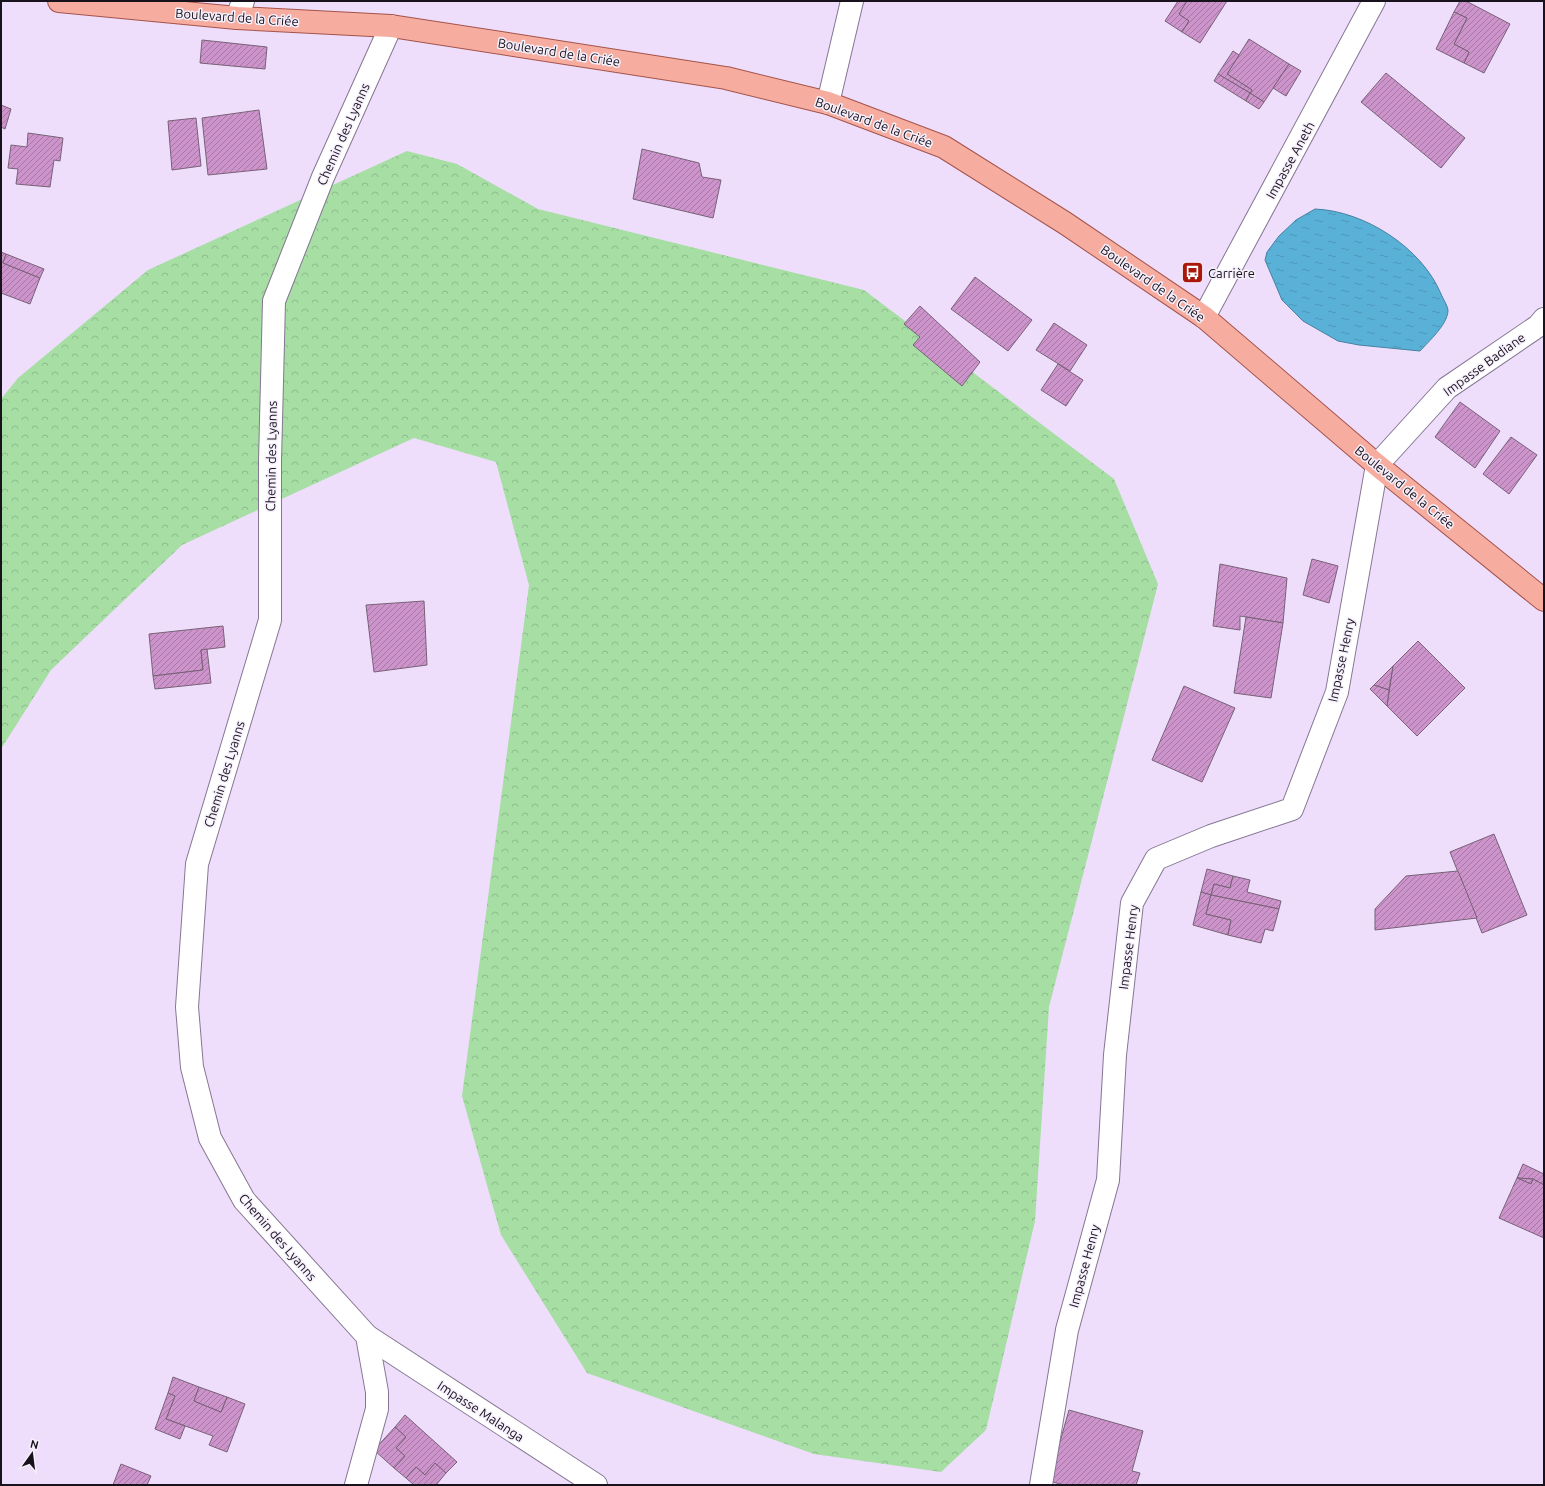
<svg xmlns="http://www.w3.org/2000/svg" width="1545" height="1486" viewBox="0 0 1545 1486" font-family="Ubuntu,sans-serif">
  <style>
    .forest { fill: url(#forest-crowns) }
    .water { fill: url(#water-ripples); stroke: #4681a0 }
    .building { fill: url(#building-hatch); stroke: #786177 }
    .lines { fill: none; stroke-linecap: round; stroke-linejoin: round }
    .minor-casing { stroke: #857792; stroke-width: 24 }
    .major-casing { stroke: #a45349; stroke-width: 24 }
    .minor { stroke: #fff; stroke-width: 22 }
    .major { stroke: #f6ada0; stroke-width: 22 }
    .labels { text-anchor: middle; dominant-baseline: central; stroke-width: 3; stroke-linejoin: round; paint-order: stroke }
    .street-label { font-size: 13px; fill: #18121d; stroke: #f6f0fc }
    .poi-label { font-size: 13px; fill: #18121d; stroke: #f6f0fc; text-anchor: start }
  </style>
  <defs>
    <pattern id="forest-crowns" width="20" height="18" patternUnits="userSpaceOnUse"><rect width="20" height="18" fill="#a6dea4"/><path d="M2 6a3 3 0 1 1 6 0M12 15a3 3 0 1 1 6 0" fill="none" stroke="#8ebd8d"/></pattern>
    <pattern id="water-ripples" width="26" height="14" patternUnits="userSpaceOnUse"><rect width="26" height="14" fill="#5ab1d8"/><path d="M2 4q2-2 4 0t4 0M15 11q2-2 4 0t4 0" fill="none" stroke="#4e97b9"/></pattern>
    <pattern id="building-hatch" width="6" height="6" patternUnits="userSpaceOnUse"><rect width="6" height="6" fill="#cd94cc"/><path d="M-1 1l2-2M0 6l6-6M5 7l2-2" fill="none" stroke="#a577a5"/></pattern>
  </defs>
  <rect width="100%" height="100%" fill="#eedefc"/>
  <!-- forest -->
  <path class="forest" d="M407,151L457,164L538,209L864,290L1114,479L1158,584L1049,1007L1035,1221L986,1430L941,1472L814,1454L587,1373L501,1235L462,1096L529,585L496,462L414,438L182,545L51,670L1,749V399L18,378L148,270Z"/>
  <!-- water -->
  <path class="water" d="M1315,209C1365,211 1422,248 1441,294C1443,299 1448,306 1448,311C1447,325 1429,341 1420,351L1359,345L1338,341L1303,321L1282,300L1265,260L1267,252L1279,236L1296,220Z"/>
  <!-- building -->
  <g class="building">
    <path d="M1178,1H1187L1179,14L1189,21L1182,32L1165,21Z"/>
    <path d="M1187,1H1227L1200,43L1182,32L1189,21L1179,14Z"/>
    <path d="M1460,1H1466L1510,24L1484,73L1464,63L1469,52L1454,44L1467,18L1454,12Z"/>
    <path d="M1454,12L1467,18L1454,44L1469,52L1464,63L1436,49Z"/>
    <path d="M1249,39L1289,64L1264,102L1250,93L1252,90L1227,74Z"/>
    <path d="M202,40L267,47L265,69L200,63Z"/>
    <path d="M1233,51L1239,55L1227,74L1252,90L1250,93L1218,74Z"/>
    <path d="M1289,64L1301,71L1286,96L1273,88Z"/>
    <path d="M1386,73L1465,138L1441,168L1361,102Z"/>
    <path d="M1218,74L1250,93L1246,101L1214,81Z"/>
    <path d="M1250,93L1264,102L1259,109L1246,101Z"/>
    <path d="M1,105L11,109L5,129L1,127Z"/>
    <path d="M259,110L267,169L208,175L202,118Z"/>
    <path d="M196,118L201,166L172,170L168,121Z"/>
    <path d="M28,133L63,138L60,161L54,160L50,187L16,184L18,169L8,168L11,145L27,147Z"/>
    <path d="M642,149L699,163L702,177L721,180L713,218L633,199Z"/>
    <path d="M1,252L6,254L3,263L40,278L30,304L1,293Z"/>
    <path d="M6,254L44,269L40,278L3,263Z"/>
    <path d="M975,277L1032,320L1008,351L951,309Z"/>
    <path d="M920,306L980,362L962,386L913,345L920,337L904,324Z"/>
    <path d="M1054,323L1087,345L1070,371L1036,350Z"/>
    <path d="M1058,364L1083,380L1066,406L1041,390Z"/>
    <path d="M1460,402L1500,431L1475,468L1435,437Z"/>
    <path d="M1511,437L1537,455L1509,494L1483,474Z"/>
    <path d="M1312,559L1338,566L1329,603L1303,595Z"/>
    <path d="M1220,564L1287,578L1283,623L1240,616V630L1213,626Z"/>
    <path d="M424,601L427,665L374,672L366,605Z"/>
    <path d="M1246,617L1283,623L1271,698L1234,693Z"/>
    <path d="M223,626L225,647L201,650L203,670L153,676L149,634Z"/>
    <path d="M1418,641L1465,688L1417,736L1387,706L1393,666Z"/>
    <path d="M207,649L211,683L155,689L153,676L203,670L201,650Z"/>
    <path d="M1393,666L1389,690L1374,685Z"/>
    <path d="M1374,685L1389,690L1387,706L1370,689Z"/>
    <path d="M1184,686L1235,708L1202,782L1152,760Z"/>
    <path d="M1494,834L1527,915L1482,933L1450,852Z"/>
    <path d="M1207,869L1233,876L1230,888L1214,884L1211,895L1201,892Z"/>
    <path d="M1458,871L1477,918L1375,930V909L1406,876Z"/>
    <path d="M1233,876L1250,880L1247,892L1281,901L1279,909L1211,895L1214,884L1230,888Z"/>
    <path d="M1201,892L1211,895L1206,914L1231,920L1228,935L1193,925Z"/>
    <path d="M1211,895L1279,909L1273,931L1265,929L1261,943L1228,935L1231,920L1206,914Z"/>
    <path d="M1523,1164L1544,1174V1185L1533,1179L1517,1178Z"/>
    <path d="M1517,1178L1533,1179L1531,1184Z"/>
    <path d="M1517,1178L1531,1184L1533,1179L1544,1185V1238L1499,1218Z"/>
    <path d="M173,1377L199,1387L194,1401L221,1412L227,1397L245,1404L227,1452L209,1445L213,1436L166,1419L175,1396L168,1393Z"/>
    <path d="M199,1387L227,1397L221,1412L194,1401Z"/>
    <path d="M168,1393L175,1396L166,1419L185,1426L180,1439L155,1429Z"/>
    <path d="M1069,1410L1143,1431L1132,1471L1140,1473L1136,1485H1064L1049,1481Z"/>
    <path d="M405,1415L457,1462L446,1473L435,1463L425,1475L416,1467L406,1478L394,1468L405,1456L396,1448L406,1437L395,1427Z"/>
    <path d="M395,1427L406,1437L396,1448L405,1456L394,1468L374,1450Z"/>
    <path d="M435,1463L446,1473L436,1485H414L406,1478L416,1467L425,1475Z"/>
    <path d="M121,1464L151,1476L147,1485H113Z"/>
  </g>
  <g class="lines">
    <defs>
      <g id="minor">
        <path d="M237,18L243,1"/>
        <path d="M828,103L852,1"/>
        <path d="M1204,317L1374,1"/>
        <path d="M367,1336L596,1485"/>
        <path d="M356,1485L377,1409V1392L367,1336L244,1200L210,1138L192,1067L187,1007L197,864L270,620V461L274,301L323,177L391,26"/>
        <path d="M1041,1485L1067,1330L1108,1180L1115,1055L1132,903L1156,859L1211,836L1292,809L1337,692L1377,465L1447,388L1538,326L1544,319"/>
      </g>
      <path id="major" d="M59,1L237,18L391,26L726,78L828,103L944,147L1065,223L1204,317L1377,465L1544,600"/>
    </defs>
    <!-- minor casing -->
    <use href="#minor" class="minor-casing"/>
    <!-- major casing -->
    <use href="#major" class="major-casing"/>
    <!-- minor -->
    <use href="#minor" class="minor"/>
    <!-- major -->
    <use href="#major" class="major"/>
  </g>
  <!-- icons -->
  <defs>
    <symbol id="bus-square" viewBox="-11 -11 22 22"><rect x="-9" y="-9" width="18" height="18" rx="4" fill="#a9180a" stroke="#f6f0fc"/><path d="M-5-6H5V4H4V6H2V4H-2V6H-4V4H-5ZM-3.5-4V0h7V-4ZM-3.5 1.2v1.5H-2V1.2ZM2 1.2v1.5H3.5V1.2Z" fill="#fff"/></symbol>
  </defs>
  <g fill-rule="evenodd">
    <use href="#bus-square" x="1180" y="260" width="25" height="25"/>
  </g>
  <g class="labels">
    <!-- street labels -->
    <g class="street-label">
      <text transform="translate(237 17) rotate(4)">Boulevard de la Criée</text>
      <text transform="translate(559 52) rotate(9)">Boulevard de la Criée</text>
      <text transform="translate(874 122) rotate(20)">Boulevard de la Criée</text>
      <text transform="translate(343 134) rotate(-66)">Chemin des Lyanns</text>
      <text transform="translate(1290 160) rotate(-61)">Impasse Aneth</text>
      <text transform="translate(1153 283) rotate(35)">Boulevard de la Criée</text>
      <text transform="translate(1484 364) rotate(-36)">Impasse Badiane</text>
      <text transform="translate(271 456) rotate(-89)">Chemin des Lyanns</text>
      <text transform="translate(1405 487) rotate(39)">Boulevard de la Criée</text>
      <text transform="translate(1341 660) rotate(-78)">Impasse Henry</text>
      <text transform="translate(224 774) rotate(-73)">Chemin des Lyanns</text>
      <text transform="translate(1128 947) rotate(-83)">Impasse Henry</text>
      <text transform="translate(278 1237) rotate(49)">Chemin des Lyanns</text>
      <text transform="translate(1084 1266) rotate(-75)">Impasse Henry</text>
      <text transform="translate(481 1411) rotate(33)">Impasse Malanga</text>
    </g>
    <!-- poi labels -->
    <g class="poi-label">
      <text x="1208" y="273">Carrière</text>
    </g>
  </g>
  <!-- border -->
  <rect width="1545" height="1486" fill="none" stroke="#18121d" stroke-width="4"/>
  <!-- north arrow -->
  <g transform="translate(32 1454) rotate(14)" stroke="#f6f0fc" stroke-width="3" paint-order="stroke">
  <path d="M0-3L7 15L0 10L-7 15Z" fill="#18121d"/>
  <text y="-6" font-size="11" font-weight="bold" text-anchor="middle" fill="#18121d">N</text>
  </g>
</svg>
